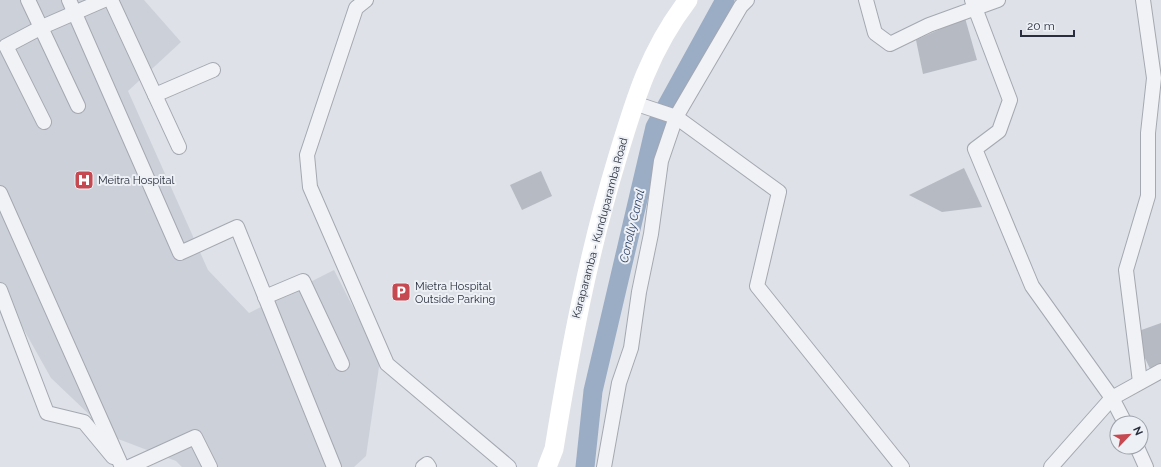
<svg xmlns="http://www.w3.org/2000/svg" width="1161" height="467" viewBox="0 0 1161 467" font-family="Raleway,sans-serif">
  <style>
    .built { fill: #ccd0d9 }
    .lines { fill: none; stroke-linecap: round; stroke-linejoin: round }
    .canal { stroke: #9bacc5; stroke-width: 19 }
    .building { fill: #b6bac3 }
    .street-casing { stroke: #a4a8b1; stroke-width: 16 }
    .street { stroke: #f1f2f5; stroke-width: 14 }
    .secondary { stroke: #fff; stroke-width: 19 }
    .labels { text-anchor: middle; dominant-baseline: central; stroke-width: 4; stroke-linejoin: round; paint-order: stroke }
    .poi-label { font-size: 11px; fill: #282e3d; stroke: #edf0f5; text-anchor: start }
    .street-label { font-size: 11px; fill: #282e3d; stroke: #edf0f5 }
    .water-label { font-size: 12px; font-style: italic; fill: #35496e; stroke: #edf0f5 }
  </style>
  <rect width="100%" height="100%" fill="#dee1e7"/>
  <!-- built -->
  <path class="built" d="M0,0H144L181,42L128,91L208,270L249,313L334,270L380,360L366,456L354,467H182L176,461L113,437L51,378L1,289L0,282Z"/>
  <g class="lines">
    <!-- canal -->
    <path class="canal" d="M585,467L593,391L655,127L725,0"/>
  </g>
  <!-- building -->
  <g class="building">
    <path d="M965,18L977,60L923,74L916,40Z"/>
    <path d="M964,168L982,207L942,212L909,195Z"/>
    <path d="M541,171L552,196L522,210L510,185Z"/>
    <path d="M1161,323V371L1153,375L1133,333Z"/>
  </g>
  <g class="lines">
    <defs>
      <g id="street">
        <path d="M28,0L78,106"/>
        <path d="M69,0L180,253L237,227L334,467"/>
        <path d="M111,0L179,147"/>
        <path d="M366,0L356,8L307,155L310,187L387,364L509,467"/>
        <path d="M866,0L875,33L890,44L929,25L998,0"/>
        <path d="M972,0L1010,100L999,131L975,149L1032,286L1112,398L1125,423"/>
        <path d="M155,95L213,70"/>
        <path d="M634,103L676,117L779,192L757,286L902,467"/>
        <path d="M44,122L6,46L42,27L104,0"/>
        <path d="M0,193L122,467"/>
        <path d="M0,290L47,413L84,422L113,457"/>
        <path d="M265,297L303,281L342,364"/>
        <path d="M1140,382L1126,270L1148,196V133L1154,78L1143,0"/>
        <path d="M1137,447L1146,467"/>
        <path d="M129,467L195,437L210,467"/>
        <path d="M423,467L427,464L429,467"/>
        <path d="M604,467L619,383L631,348L639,292L651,234L661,161L676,117L741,6L747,0"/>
        <path d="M1051,467L1112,398L1161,371"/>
      </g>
    </defs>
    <!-- street casing -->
    <use href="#street" class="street-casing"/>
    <!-- street -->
    <use href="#street" class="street"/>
    <!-- secondary -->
    <path class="secondary" d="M547,467L554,449C570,350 588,255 617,159C635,99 649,51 688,0"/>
  </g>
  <!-- icons -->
  <defs>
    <symbol id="hospital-square" viewBox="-11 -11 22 22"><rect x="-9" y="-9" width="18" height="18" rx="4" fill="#c64951" stroke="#edf0f5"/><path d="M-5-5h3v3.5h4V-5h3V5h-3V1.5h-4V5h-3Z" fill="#fff"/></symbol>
    <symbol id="parking-square" viewBox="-11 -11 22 22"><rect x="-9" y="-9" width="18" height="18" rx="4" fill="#c64951" stroke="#edf0f5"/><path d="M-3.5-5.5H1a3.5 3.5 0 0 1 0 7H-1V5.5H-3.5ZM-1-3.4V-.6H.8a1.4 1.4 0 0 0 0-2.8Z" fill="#fff"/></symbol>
  </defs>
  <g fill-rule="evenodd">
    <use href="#hospital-square" x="73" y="169" width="22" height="22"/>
    <use href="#parking-square" x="390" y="281" width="22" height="22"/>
  </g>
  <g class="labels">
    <!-- poi labels -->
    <g class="poi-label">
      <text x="98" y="180">Meitra Hospital</text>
      <text x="415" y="286">Mietra Hospital<tspan x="415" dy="13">Outside Parking</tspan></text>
    </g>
    <!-- street labels -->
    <g class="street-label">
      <text transform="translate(600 228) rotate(-75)">Karaparamba - Kunduparamba Road</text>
    </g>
    <!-- water labels -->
    <g class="water-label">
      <text transform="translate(632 226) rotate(-77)">Conolly Canal</text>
    </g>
  </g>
  <!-- north arrow -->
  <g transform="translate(1129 435) rotate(65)"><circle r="19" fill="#edf0f5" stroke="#9ea2ab"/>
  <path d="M0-3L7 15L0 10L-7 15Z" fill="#c64951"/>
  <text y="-6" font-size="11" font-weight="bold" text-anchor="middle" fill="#282e3d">N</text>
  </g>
  <!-- scale -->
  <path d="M1021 30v6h53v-6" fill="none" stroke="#282e3d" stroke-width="2"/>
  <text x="1027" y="30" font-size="12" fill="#282e3d" stroke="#edf0f5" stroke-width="3" paint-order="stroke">20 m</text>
</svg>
